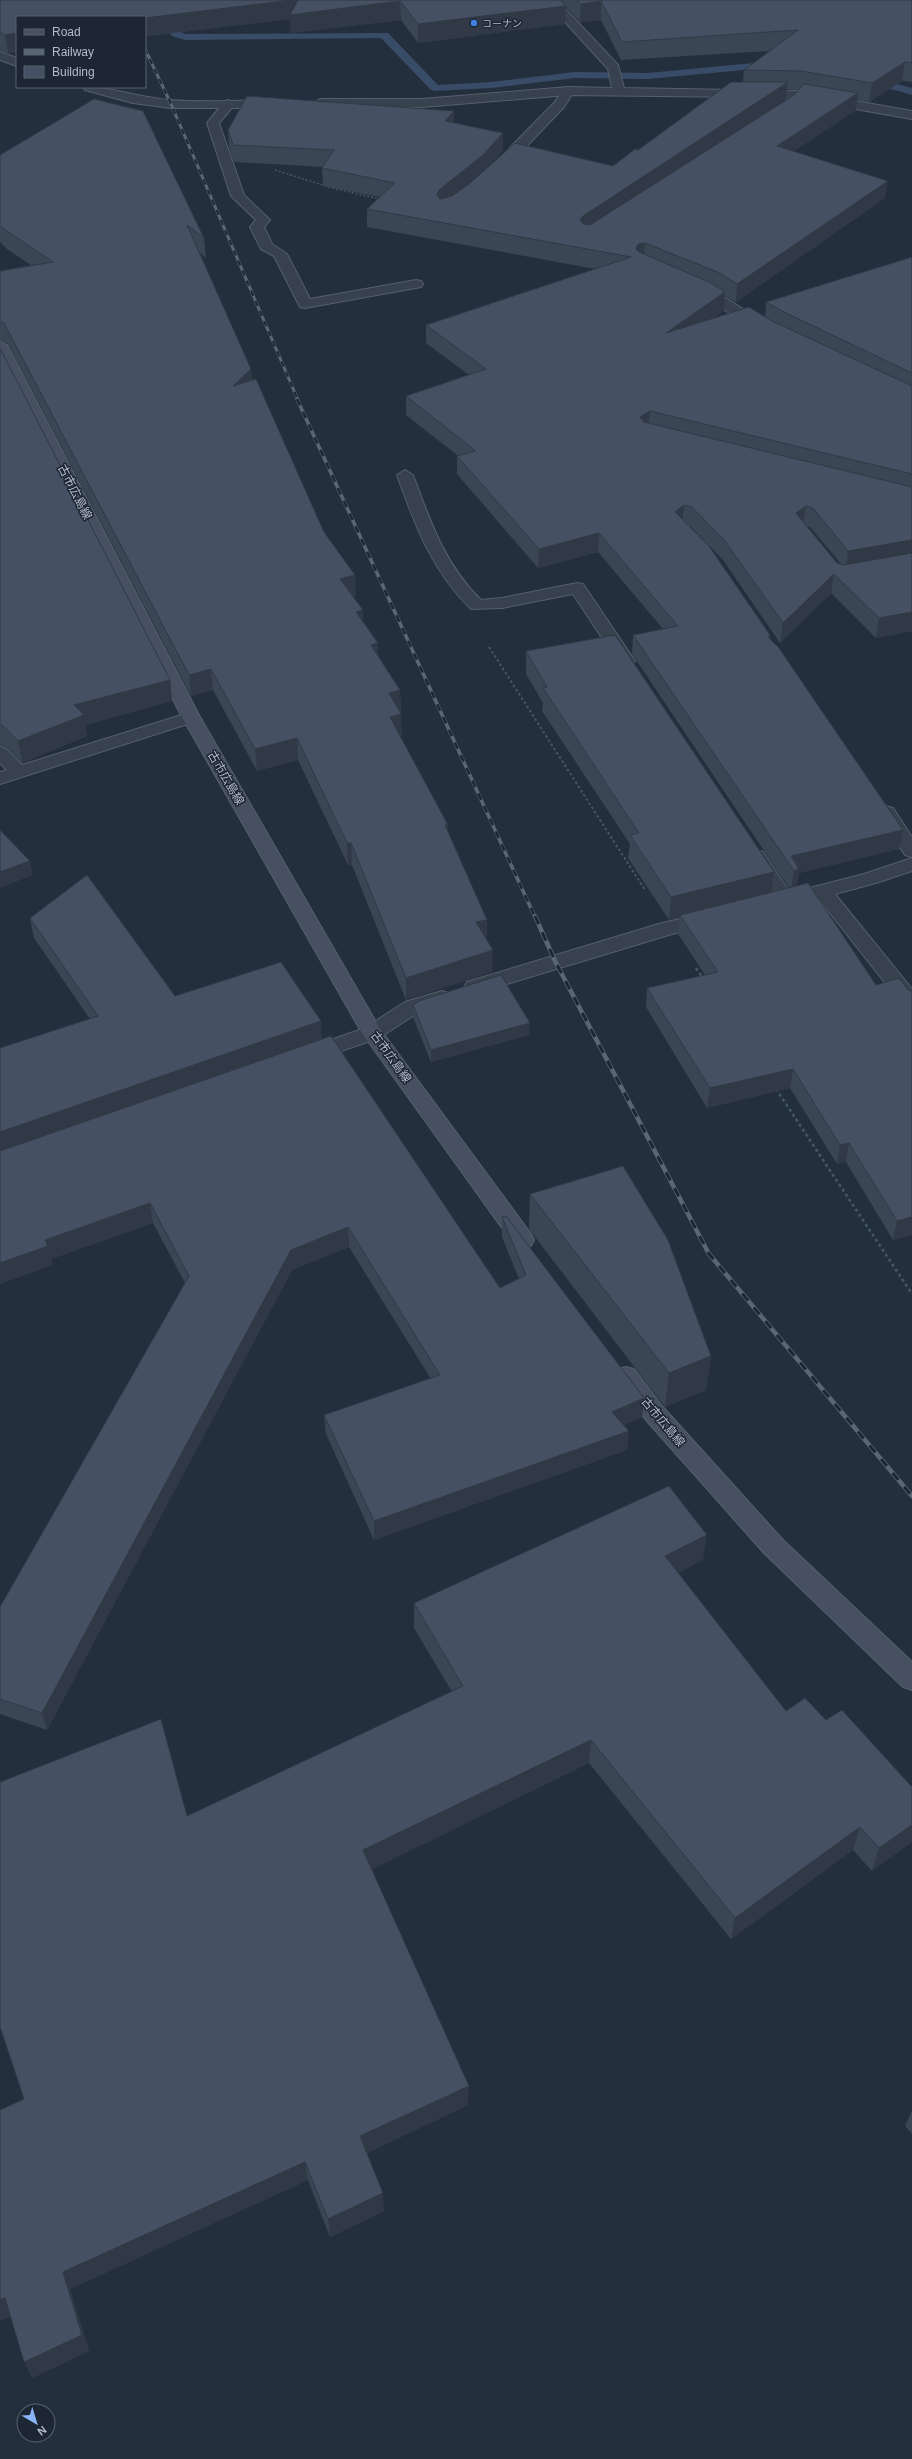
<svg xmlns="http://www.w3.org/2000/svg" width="912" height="2459" viewBox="0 0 912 2459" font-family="Helvetica,'Noto Sans JP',sans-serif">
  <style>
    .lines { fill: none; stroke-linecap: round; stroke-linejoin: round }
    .stream { fill: #394c67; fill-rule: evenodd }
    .service-casing { stroke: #565f6c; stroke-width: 2 }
    .minor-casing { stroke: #565f6c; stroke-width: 2 }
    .secondary-casing { stroke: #565f6c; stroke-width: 2 }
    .path-far2 { stroke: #44595c; stroke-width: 1.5; stroke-dasharray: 2 2; stroke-linecap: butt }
    .path-far1 { stroke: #44595c; stroke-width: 2; stroke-dasharray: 2.5 2.5; stroke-linecap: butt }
    .path { stroke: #44595c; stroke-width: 2.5; stroke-dasharray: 3 3; stroke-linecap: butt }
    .service { fill: #38414e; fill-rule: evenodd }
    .minor { fill: #38414e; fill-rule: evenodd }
    .secondary { fill: #465061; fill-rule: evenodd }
    .rail-far2-casing { stroke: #5a6575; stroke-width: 3 }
    .rail-far1-casing { stroke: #5a6575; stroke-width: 3.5 }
    .rail-casing { stroke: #5a6575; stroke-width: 4.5 }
    .rail-far2 { stroke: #1d2633; stroke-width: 2; stroke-dasharray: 5.5; stroke-linecap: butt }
    .rail-far1 { stroke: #1d2633; stroke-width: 2.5; stroke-dasharray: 7; stroke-linecap: butt }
    .rail { stroke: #1d2633; stroke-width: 3; stroke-dasharray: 9; stroke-linecap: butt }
    .wall { fill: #3b4654; fill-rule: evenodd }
    .shaded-wall { fill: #303945 }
    .building { fill: #455162; stroke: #303945 }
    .shop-dot { fill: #3f7fe0; stroke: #1d2633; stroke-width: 1.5 }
    .labels { text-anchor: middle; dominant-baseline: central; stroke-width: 3; stroke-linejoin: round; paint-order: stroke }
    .far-poi-label { font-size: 10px; fill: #b4bcc9; stroke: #1d2633; text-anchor: start }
    .street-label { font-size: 12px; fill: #b4bcc9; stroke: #1d2633 }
  </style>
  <rect width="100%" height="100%" fill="#242f3e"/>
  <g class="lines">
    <!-- stream -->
    <g class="stream">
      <path d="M153,0H163L180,32L186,34L388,33L438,85L491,82L575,72L648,73L754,63L774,66L779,69L774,72L754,69L648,79L575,78L491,88L435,91L431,90L381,38L185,40L172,36Z"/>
      <path d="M867,80L897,84L912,88V95L895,90L863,85V81Z"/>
    </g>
    <defs>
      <g id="service">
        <path d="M568,87L574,91L564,107L505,169H495L494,166L495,163L555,102L564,88Z"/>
        <path d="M229,100L235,104L219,123L244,195L270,220L264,227L272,244L287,254L310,299L416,280L421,281L423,284L421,287L305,308L300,307L274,256L261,249L250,227L256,220L231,196L207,123L225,101Z"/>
        <path d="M886,806L893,808L912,837V857L905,855L877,812L879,808Z"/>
      </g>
      <g id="minor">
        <path d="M545,0H557L618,65L624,88L799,91L912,111V119L799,99L745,97L568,95L422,107H320L314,103L320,99H422L568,87L612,88L608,69Z"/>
        <path d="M0,52L17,58V66L0,60Z"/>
        <path d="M83,87C113,87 141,98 171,100C204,103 238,100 272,100L278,104L272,108H171L133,103L85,90Z"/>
        <path d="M697,285L718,293L769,326L762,330L757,329C748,323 693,293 690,289L692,286Z"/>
        <path d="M405,470L413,475C430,521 445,565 481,600L502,598L577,583L583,584L635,661L632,665H620L573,594L502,608L471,609C432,571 415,525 397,475Z"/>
        <path d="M191,712L197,713L200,717L197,721L0,784V772L7,770L0,763V747L6,749L22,765Z"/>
        <path d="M756,850L763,852L790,893L864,874L912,858V871L876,883L835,894L912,989V1010L905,1008L818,898L786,906L778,904L747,856L749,852Z"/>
        <path d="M708,913L715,914L718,919L715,924L672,934L474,994L467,992L464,987L467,982L662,923Z"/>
        <path d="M442,991L449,993L452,998L449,1003L419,1012L379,1038L309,1062L302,1060L299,1055L302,1050L365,1028L405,1002Z"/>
      </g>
      <g id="secondary">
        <path d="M0,341L7,345L200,717L380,1029L531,1234L534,1240L531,1246L523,1248L515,1246L362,1033L182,717L0,359Z"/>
        <path d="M626,1367L634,1369L662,1406L782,1539L912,1662V1690L903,1687L764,1553L646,1420L614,1376L618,1369Z"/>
      </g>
    </defs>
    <!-- service casing -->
    <use href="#service" class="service-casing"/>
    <!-- minor casing -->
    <use href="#minor" class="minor-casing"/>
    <!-- secondary casing -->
    <use href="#secondary" class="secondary-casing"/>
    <!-- path-far2 -->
    <path class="path-far2" d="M275,170L332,188L380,199"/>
    <!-- path-far1 -->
    <path class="path-far1" d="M489,647L645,890"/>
    <!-- path -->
    <g class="path">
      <path d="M696,968L702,977"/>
      <path d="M776,1089L912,1294"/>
    </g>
    <!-- service -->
    <use href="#service" class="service"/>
    <!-- minor -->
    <use href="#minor" class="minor"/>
    <!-- secondary -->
    <use href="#secondary" class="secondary"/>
    <defs>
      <path id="rail-far2" d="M145,49L171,104L298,400"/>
      <path id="rail-far1" d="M297,399L535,917"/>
      <path id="rail" d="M535,916L555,961L709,1254L912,1496"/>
    </defs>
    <!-- rail-far2 casing -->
    <use href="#rail-far2" class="rail-far2-casing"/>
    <!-- rail-far1 casing -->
    <use href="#rail-far1" class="rail-far1-casing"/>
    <!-- rail casing -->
    <use href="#rail" class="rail-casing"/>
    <!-- rail-far2 -->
    <use href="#rail-far2" class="rail-far2"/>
    <!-- rail-far1 -->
    <use href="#rail-far1" class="rail-far1"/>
    <!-- rail -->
    <use href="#rail" class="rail"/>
  </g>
  <!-- wall -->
  <g class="wall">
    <path d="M0,0H912V82L902,81L869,102L857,100L856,110L794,151L885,198L736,302L725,296L724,310L712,319L765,316L766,302L912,257V631L876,638L831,593L780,643L723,560L690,526H689L770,635V639L903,830L899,849L799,873L797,886L912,1235L893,1240L846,1162L837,1164L790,1088L707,1108L646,1007L647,988L705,975L678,934L680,917L669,920L628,858L630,844L542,711L543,703L526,674V651L774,872L771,892L789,888L632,654L633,635L663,629L598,552L538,568L457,474V455L406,415V396L469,375L426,343V325L595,269L367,227V209L380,197L323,186L322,168L323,167L234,162L229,147L228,130L454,111V123L503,133V150L486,169L613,166L743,82L744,70L770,51L621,60L601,20L580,22L566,7L565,24L418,43L401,20L291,33L290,19L8,53L0,51V52ZM787,89L799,90L794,95L752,122L786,99ZM807,526L810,527L841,564L837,563Z"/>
    <path d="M94,99L204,238L206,258L200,253L251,369L252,380L324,532L356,597H353L363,610V622L379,658L400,690L401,711L400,712L402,736H400L448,831L487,920V941L492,972L406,1000L352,865H348L298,760L257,771L213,690L191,696L8,344L0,341V271L31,265L7,249L0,242V155Z"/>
    <path d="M0,348L170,680L172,701L85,725L87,736L22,763L7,748L0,746V748Z"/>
    <path d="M30,918L175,996L322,1039L500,1288L519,1279L502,1237V1217L644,1398L642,1417L624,1425L629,1431L627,1450L374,1540L326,1434L324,1415L431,1379L349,1247L292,1270L47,1730L0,1714V1607L185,1283L153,1223L51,1259L52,1265L0,1284V1048L90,1019L34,938Z"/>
    <path d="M413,1005L529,1035L431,1062L413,1017Z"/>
    <path d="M530,1194L711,1356L706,1390L665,1407L529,1229Z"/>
    <path d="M703,1560L678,1573L786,1711L826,1720L912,1787V1842L872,1871L853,1850L731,1939L589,1763L372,1869L468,2105L367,2153L384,2211L330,2237L308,2180L70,2289L89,2351L32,2378L10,2316L0,2321V2110L24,2099L187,1816L452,1692L414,1628V1603Z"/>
    <path d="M912,2111V2134L905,2126Z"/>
  </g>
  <!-- shaded-wall -->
  <g class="shaded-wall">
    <path d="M292,0L400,1L401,20L291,33L290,19L145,36V18Z"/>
    <path d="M601,1V20L580,22L581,4Z"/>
    <path d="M566,6L565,24L418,43V24Z"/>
    <path d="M17,33V52L8,53L5,35Z"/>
    <path d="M905,62L902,81L869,102L872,83Z"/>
    <path d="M788,82L786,99L582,234L580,219L583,216Z"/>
    <path d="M858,93L856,110L775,163L777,146Z"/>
    <path d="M454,111V128L445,121Z"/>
    <path d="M503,133V150L483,173L439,208L437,195L439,190Z"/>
    <path d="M888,181L885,198L736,302L737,284Z"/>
    <path d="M645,243L644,261L636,249L638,244Z"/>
    <path d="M725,292L724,310L664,351L666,333Z"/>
    <path d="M251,369L253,389L233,386Z"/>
    <path d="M650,411L648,430L640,417Z"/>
    <path d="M684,505L682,524L675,512Z"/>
    <path d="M806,506L803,525L796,513Z"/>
    <path d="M599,533L598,552L538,568L539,549Z"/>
    <path d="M912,540V557L846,570L848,551Z"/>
    <path d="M834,574L831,593L780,643L783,623Z"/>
    <path d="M355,575L356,597L341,600L340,579Z"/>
    <path d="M363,610V632L356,612Z"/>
    <path d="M912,612V631L876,638L879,618Z"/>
    <path d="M378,643L379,665L371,645Z"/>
    <path d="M211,669L213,690L191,696L189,675Z"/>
    <path d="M170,680L172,701L85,725L87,736L22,763L18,741L74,705Z"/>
    <path d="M400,690L401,711L389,714V693Z"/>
    <path d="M401,714L402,736L390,738V717Z"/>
    <path d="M297,738L298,760L257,771L255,749Z"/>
    <path d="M445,825H448V847Z"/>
    <path d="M903,830L899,849L799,873L796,889L791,890L794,871L791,856Z"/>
    <path d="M347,843H351L352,865H348Z"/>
    <path d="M30,861L33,875L0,888V872Z"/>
    <path d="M774,872L771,895L680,915V917L669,920L671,897Z"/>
    <path d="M487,920V942L476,922Z"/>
    <path d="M493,950L492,972L406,1000V978Z"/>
    <path d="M321,1021L322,1041L0,1153V1132Z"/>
    <path d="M530,1023L529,1035L431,1062V1050Z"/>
    <path d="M793,1069L790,1088L707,1108L710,1088Z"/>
    <path d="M849,1143L846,1162L837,1164L840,1145Z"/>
    <path d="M150,1203L153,1223L51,1259L52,1265L0,1284V1263L45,1240Z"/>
    <path d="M912,1217V1235L893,1240L897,1221Z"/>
    <path d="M348,1227L349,1247L292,1270L47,1730L42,1713L291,1250Z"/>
    <path d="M711,1356L706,1390L665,1407L669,1373Z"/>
    <path d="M644,1398L642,1417L611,1431L612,1412Z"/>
    <path d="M629,1431L627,1450L374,1540V1521Z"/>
    <path d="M707,1535L703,1560L662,1581L665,1556Z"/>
    <path d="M591,1740L589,1763L365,1873L363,1850Z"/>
    <path d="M912,1825V1842L872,1871L879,1848Z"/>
    <path d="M860,1827L853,1850L731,1939L735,1918Z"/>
    <path d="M469,2086L468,2105L362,2155L360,2136Z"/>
    <path d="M305,2162L308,2180L70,2289L89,2351L32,2378L24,2362L63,2272Z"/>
    <path d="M383,2193L384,2211L330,2237L328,2219Z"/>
    <path d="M5,2298L14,2315L0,2321V2300Z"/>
  </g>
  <!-- building -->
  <g class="building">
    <path d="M0,0H292L145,18V17H17V33L5,35L0,33Z"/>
    <path d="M298,0H560L566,6L418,24L400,1L290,15Z"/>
    <path d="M577,0H912V63L905,62L872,83L801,71L744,70L798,30L622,42L601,1L581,4Z"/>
    <path d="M731,82H788L583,216L580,219L583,224L590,225L794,95L804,84L858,93L777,146L888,181L737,284L720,273L645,243L638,244L636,249L639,252L709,282L725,292L666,333L749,307L772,321L912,386V474L650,411L640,417L644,422L912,487V540L848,551L813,508L806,506L796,513L837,563L844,565L912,553V612L879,618L834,574L783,623L725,541L692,507L684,505L675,512L709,546L770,635L768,637L779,648L903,830L791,856L799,869L794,871L633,635L678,626L599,533L539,549L457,456L476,451L406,396L486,369L426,325L631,257L367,209L395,183L322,168L334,150L233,145L228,130L247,96L454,111L445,121L503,133L483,155L439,190L437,195L440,199L452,196L469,184L515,143L613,166L635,149L638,150Z"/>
    <path d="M94,99L143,111L204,238L187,225L251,369L233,386L256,379L324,532L355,575L340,579L363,610L356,612L378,643L371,645L400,690L389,693L401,714L390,717L448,825H445L487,920L476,922L493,950L406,978L351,843H347L297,738L255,749L211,669L189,675L4,323L0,321V271L53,262L4,229L0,226V155Z"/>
    <path d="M912,257V373L784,312L766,302Z"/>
    <path d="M0,348L170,680L74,705L84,715L18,741L3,726L0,725Z"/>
    <path d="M615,635L774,872L671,897L630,835L639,833L543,688L547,687L526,651Z"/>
    <path d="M0,830L30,861L0,872Z"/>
    <path d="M87,875L175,996L281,962L321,1021L0,1132V1048L98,1016L30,918Z"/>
    <path d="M808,883L876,985L899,978L908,990L912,991V1217L897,1221L849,1143L840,1145L793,1069L710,1088L647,988L718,972L680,915Z"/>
    <path d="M501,975L530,1023L431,1050L413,1005L419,1001Z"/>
    <path d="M331,1036L500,1288L526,1275L502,1217L506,1216L644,1398L612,1412L629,1431L374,1521L324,1415L440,1375L348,1227L291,1250L42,1713L0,1699V1607L189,1276L150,1203L45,1240L48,1246L0,1263V1151Z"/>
    <path d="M623,1166L668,1240L711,1356L669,1373L530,1194Z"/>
    <path d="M669,1486L707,1535L665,1556L786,1711L805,1698L826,1720L842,1710L912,1787V1825L879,1848L860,1827L735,1918L591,1740L363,1850L469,2086L360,2136L383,2193L328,2219L305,2162L63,2272L82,2335L24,2362L5,2298L0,2300V2110L24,2099L0,2027V1782L161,1719L187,1816L463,1686L414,1603Z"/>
  </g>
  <!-- markers -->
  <circle class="shop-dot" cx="474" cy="23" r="4"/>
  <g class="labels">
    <!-- far-poi labels -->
    <g class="far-poi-label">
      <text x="482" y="23">コーナン</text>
    </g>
    <!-- street labels -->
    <g class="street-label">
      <text transform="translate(75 492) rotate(63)">古市広島線</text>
      <text transform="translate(226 778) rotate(60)">古市広島線</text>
      <text transform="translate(391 1057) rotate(54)">古市広島線</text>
      <text transform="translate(663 1422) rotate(50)">古市広島線</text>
    </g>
  </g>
  <!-- legend -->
  <rect x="16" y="16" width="130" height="72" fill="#1d2633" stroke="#59626f"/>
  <rect x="24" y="29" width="20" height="6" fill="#465061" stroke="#59626f"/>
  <text x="52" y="36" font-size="12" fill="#b4bcc9">Road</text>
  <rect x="24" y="49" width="20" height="6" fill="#5a6575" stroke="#59626f"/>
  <text x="52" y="56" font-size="12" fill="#b4bcc9">Railway</text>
  <rect x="24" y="66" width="20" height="12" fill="#455162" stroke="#59626f"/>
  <text x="52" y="76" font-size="12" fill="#b4bcc9">Building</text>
  <!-- north arrow -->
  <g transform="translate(36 2423) rotate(142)"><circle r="19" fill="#1d2633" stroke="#59626f"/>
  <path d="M0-3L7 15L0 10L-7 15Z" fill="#8ab4f8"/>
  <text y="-6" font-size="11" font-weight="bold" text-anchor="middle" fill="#b4bcc9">N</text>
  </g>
</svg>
